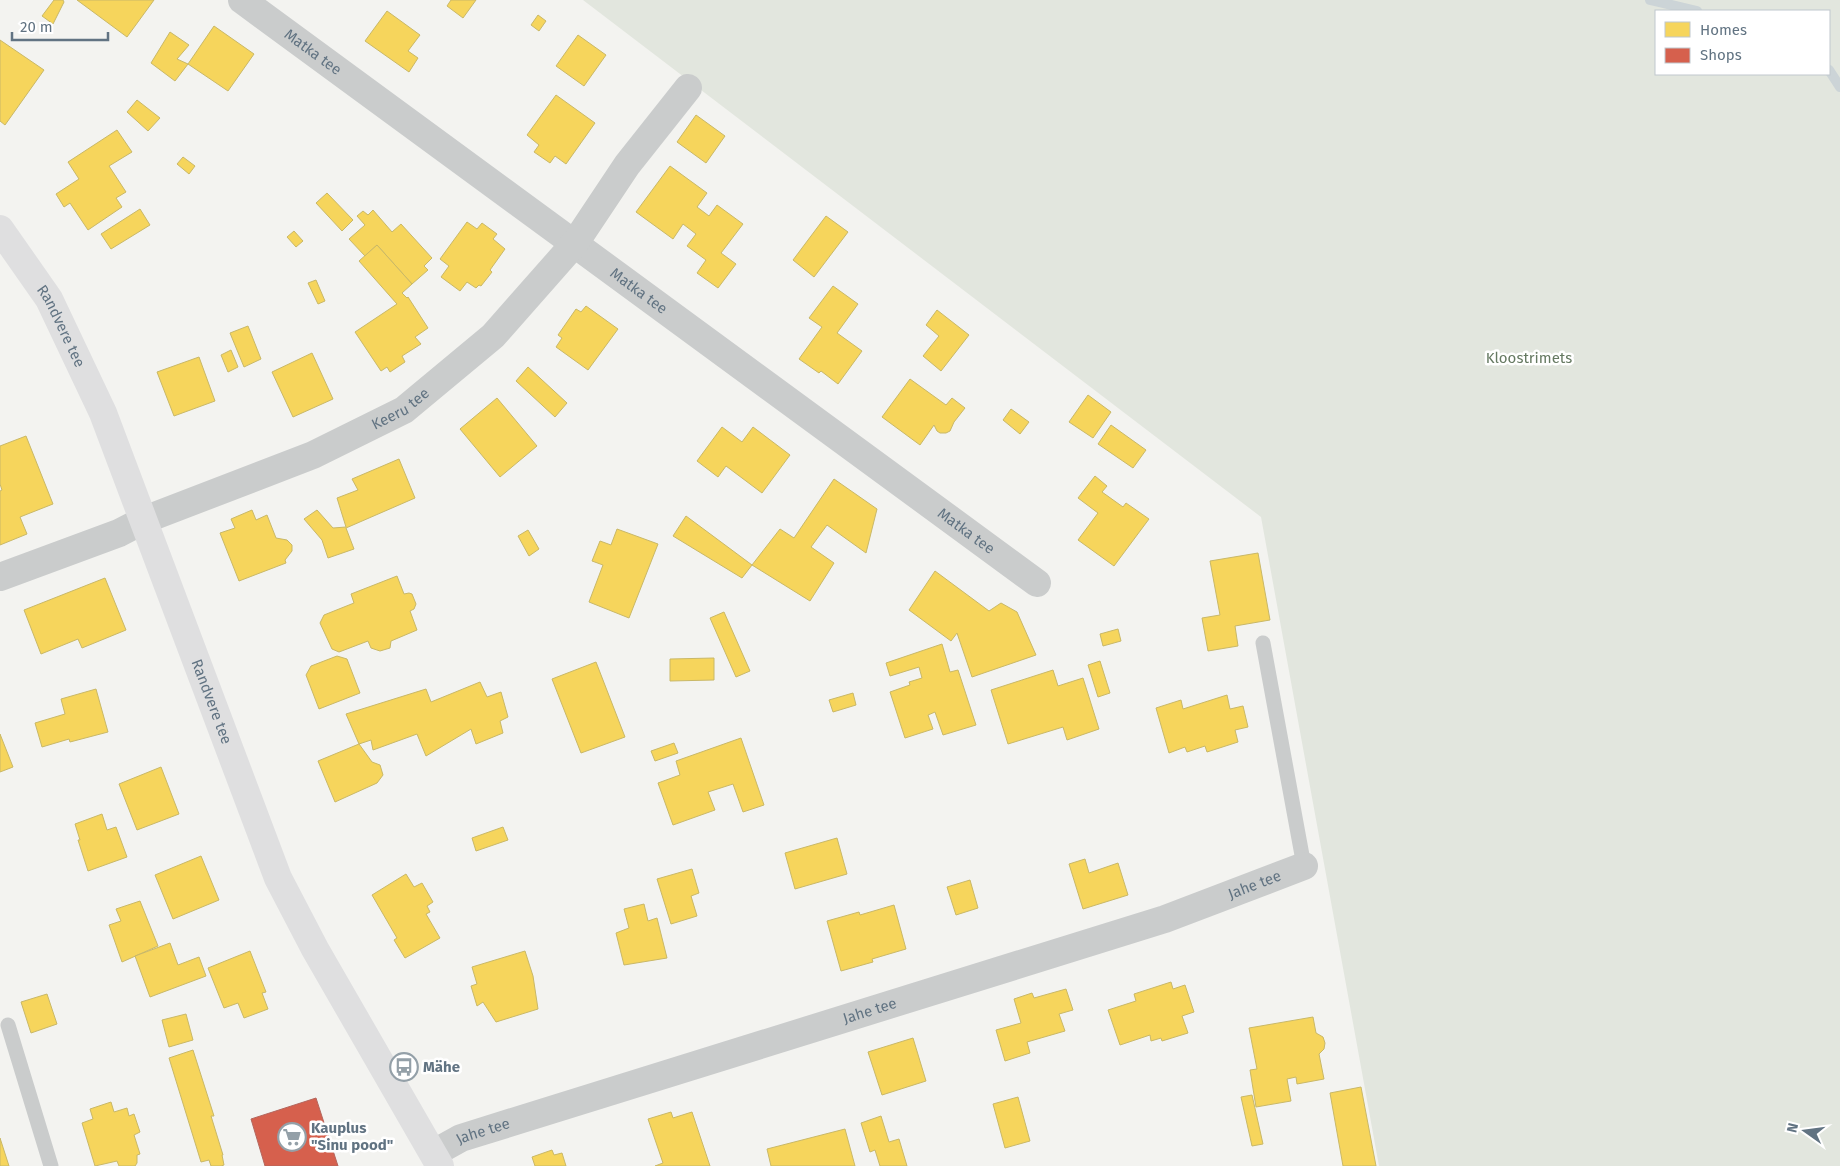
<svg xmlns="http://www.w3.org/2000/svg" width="1840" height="1166" viewBox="0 0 1840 1166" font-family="'Fira Sans',sans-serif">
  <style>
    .green { fill: #e2e6de; fill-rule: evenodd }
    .homes { fill: #f6d55c; stroke: #c9b867 }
    .shops { fill: #d6604d; stroke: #b3665d }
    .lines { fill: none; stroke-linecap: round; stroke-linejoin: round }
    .stream { stroke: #ccd4d7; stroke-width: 10 }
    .lane { stroke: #cacccc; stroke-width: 15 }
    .street { stroke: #cacccc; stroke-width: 28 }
    .secondary { stroke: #dfdfe0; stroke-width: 28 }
    .labels { text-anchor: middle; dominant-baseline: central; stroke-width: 5; stroke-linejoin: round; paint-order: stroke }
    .street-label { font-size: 15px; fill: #617382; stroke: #fff }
    .park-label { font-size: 15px; fill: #657961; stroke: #fff }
    .poi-label { font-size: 15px; font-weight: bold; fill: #617382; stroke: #fff; text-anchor: start }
  </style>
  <rect width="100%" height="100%" fill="#f3f3f0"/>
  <!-- green -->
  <path class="green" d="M583,0H1840V1166H1379L1261,517ZM1656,11H1829V74H1656Z"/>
  <!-- homes -->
  <g class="homes">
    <path d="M54,0H63L64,2L53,24L42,16Z"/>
    <path d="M77,0H154L127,37Z"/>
    <path d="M451,0H476L463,18L447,6Z"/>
    <path d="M387,11L420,35L408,51L418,58L409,72L365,41Z"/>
    <path d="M538,15L546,21L539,31L531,25Z"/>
    <path d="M214,26L254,54L228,91L188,64Z"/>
    <path d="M170,32L189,45L177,59L188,64L175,81L151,63Z"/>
    <path d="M578,35L606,55L584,86L556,66Z"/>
    <path d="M0,40L44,70L5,125L0,121Z"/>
    <path d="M556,95L595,123L566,164L555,156L550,163L534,152L539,145L527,135Z"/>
    <path d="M137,100L160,118L148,131L127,112Z"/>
    <path d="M696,115L725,136L706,163L677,142Z"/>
    <path d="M117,130L132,152L109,166L126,192L116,198L122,207L88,230L70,203L64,207L56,194L79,179L68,162Z"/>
    <path d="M183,157L195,166L189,174L177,164Z"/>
    <path d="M670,166L707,193L697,207L709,216L717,205L743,224L721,253L736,264L718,288L697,273L706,260L687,246L696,234L683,224L673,239L636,212Z"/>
    <path d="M327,193L353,220L342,231L316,203Z"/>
    <path d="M140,209L150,225L111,249L101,234Z"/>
    <path d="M373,210L392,232L401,224L432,258L424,266L428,270L412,284L377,245L365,256L349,239L365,225L357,216L363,211L368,215Z"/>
    <path d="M826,216L848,232L814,277L793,260Z"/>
    <path d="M467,222L477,229L482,223L497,234L493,239L505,249L490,270L492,272L481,286L479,285L476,288L467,282L460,291L441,277L449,266L440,259Z"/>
    <path d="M294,231L303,241L296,247L287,237Z"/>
    <path d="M377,245L412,284L402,293L407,298L408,297L428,328L415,337L421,344L402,356L405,362L390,372L387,367L381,371L355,332L397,304L359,261Z"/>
    <path d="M316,280L325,301L318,304L308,283Z"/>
    <path d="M833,286L858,304L837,333L862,351L838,384L821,371L819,373L799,359L822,327L809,318Z"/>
    <path d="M586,306L618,329L588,370L556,347L562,338L558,335L576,309L581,312Z"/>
    <path d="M937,310L969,335L941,371L923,356L939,336L926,325Z"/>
    <path d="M248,326L261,359L244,367L230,333Z"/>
    <path d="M231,350L238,367L228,372L221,355Z"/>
    <path d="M312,353L333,399L293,417L272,372Z"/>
    <path d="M199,357L215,401L174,416L157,372Z"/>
    <path d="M528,367L567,403L555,417L516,381Z"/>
    <path d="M910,379L946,405L952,398L965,408L954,422L950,431L946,433H940L937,431L934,425L920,445L882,417Z"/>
    <path d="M1088,395L1111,412L1093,438L1069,422Z"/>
    <path d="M497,398L537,446L500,477L460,429Z"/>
    <path d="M1011,409L1029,422L1020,434L1003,420Z"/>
    <path d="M1111,425L1146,450L1133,468L1098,444Z"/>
    <path d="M722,427L742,442L753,427L790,455L762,493L726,466L718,477L697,461Z"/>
    <path d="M26,436L53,504L20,517L27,534L0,545V491L2,490L0,484V446Z"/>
    <path d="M399,459L415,498L346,528L354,549L328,558L322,540L304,519L317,510L333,528L346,527L337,498L358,490L352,479Z"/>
    <path d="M1095,476L1107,486L1102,492L1123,507L1126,503L1149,519L1114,566L1078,540L1098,513L1078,498Z"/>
    <path d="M834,479L877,509L866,553L827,525L811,547L834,563L810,601L752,565L780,529L794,538Z"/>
    <path d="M252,510L256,520L267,515L276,538L287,540L292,545V551L285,560L286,563L239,581L220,533L235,528L231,519Z"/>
    <path d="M686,516L752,565L742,578L673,536Z"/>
    <path d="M617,529L658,544L629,618L589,602L603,565L592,561L600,541L611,545Z"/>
    <path d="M528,530L539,549L529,556L518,536Z"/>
    <path d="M1258,553L1270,620L1235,626L1238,646L1208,651L1202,618L1220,615L1210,561Z"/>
    <path d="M935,571L989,611L1001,603L1017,612L1036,655L972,677L957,633L951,641L909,610Z"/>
    <path d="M397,576L404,594L409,593L412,594L416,604L414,609L410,611L417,630L391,641L390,648L380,651L371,648L368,641L339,652L332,649L320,623L324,615L354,603L351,594Z"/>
    <path d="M105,578L126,630L82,648L78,639L41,654L24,610Z"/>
    <path d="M724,612L750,671L736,677L710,618Z"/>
    <path d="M1118,629L1121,641L1103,646L1100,634Z"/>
    <path d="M942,644L950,672L958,670L976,725L943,735L935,712L928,715L933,729L905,738L890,692L910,685L909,682L922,678L919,667L890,676L886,663Z"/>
    <path d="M337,656L347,659L360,693L319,709L306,675L311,666Z"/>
    <path d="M714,658V680L670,681V659Z"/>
    <path d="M1100,661L1110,693L1098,697L1088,665Z"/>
    <path d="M596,662L625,737L581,753L552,679Z"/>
    <path d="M1053,670L1058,686L1083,678L1099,729L1067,740L1063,727L1008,744L991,690Z"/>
    <path d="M480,682L487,697L501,692L508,717L500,721L503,733L476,744L471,729L426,756L417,734L373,750L371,740L359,744L346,714L426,689L431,702Z"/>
    <path d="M96,689L108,732L70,742L69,739L42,747L35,723L65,714L61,699Z"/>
    <path d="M853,693L856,705L833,712L829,700Z"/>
    <path d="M1227,695L1230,709L1243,706L1248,727L1235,730L1238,742L1207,752L1205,746L1187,752L1185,747L1169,753L1156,708L1181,700L1183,709Z"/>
    <path d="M0,734L13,767L0,772Z"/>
    <path d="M741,738L764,805L743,812L733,784L708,792L715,810L673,825L658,783L680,775L676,761Z"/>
    <path d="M674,743L678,753L655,761L651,751Z"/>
    <path d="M359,744L372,762L380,765L383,775L377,783L335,802L318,761Z"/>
    <path d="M161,767L179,814L137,830L119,784Z"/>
    <path d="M102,814L107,830L116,827L127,857L88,871L78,840H80L75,824Z"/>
    <path d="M503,827L508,840L476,851L472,838Z"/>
    <path d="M837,838L847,874L795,889L785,853Z"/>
    <path d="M201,856L219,900L173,919L155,875Z"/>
    <path d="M1085,859L1089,873L1118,863L1128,895L1083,909L1069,864Z"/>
    <path d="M692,869L699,893L691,896L697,916L671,924L657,879Z"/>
    <path d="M406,874L414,887L422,883L433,902L427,906L430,912L426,914L440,938L405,958L394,940L397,938L372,895Z"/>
    <path d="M970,880L978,908L956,915L947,887Z"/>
    <path d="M140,901L158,946L122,962L109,925L121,921L116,909Z"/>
    <path d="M644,904L648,921L657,918L667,958L624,965L616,933L629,928L624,909Z"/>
    <path d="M894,905L906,949L872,959L873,962L841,971L827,921L859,912L860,915Z"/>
    <path d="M170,943L178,965L199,957L206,976L150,997L135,956Z"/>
    <path d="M250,951L266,992L262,993L268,1009L244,1018L238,1003L224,1008L208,968Z"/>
    <path d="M525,951L533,976L538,1009L496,1022L483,1002L477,1006L471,986L477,984L472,967Z"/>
    <path d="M1171,982L1173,989L1185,985L1194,1012L1182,1016L1188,1033L1162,1041L1161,1038L1151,1041L1150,1035L1120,1045L1108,1010L1136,1001L1134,994Z"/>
    <path d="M1066,989L1073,1010L1059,1014L1065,1031L1027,1042L1030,1053L1005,1061L996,1030L1021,1023L1014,999L1032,993L1034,998Z"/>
    <path d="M47,994L57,1024L31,1033L21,1002Z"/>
    <path d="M186,1014L193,1040L169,1047L162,1020Z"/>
    <path d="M1313,1017L1316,1033L1323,1037L1325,1043L1324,1049L1319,1054L1324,1079L1297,1084L1296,1077L1287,1079L1291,1101L1256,1107L1250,1070L1257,1069L1249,1028Z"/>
    <path d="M913,1038L926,1081L882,1095L868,1052Z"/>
    <path d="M193,1050L214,1116H211L223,1155H222L224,1165L221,1166H211L209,1160L201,1162L169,1058Z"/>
    <path d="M1361,1087L1376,1166H1343L1330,1093Z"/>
    <path d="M1252,1095L1263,1144L1252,1146L1241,1097Z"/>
    <path d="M1018,1097L1030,1141L1005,1148L993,1104Z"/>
    <path d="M111,1102L114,1112L127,1108L129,1116L134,1114L140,1132L134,1135L140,1154L137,1155V1163L135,1166H119L117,1161L95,1166L82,1123L93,1119L90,1109Z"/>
    <path d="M671,1112L673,1118L692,1112L710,1166H655L663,1163L648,1119Z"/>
    <path d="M881,1116L889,1142L899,1139L907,1166H880L875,1150L870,1152L861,1123Z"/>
    <path d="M845,1129L855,1166H771L767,1149Z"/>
    <path d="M0,1138L9,1166H0Z"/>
    <path d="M552,1150L554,1155L562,1153L566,1166H535L532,1157Z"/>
  </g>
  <!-- shops -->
  <path class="shops" d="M316,1098L338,1166H265L251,1119Z"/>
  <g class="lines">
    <!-- stream -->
    <g class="stream">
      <path d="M1650,0L1697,11"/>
      <path d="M1829,70L1840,87"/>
    </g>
    <!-- lane -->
    <g class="lane">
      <path d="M1263,643L1304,866"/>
      <path d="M8,1025L51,1166"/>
    </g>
    <!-- street -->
    <g class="street">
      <path id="s1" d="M242,0L1037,583"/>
      <path id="s2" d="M0,577L119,533L144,520L313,455L404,410L493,336L575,243L627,165L688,88"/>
      <path id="s3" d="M434,1153L461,1138L1165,919L1304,866"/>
    </g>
    <!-- secondary -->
    <path class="secondary" id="s4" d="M0,229L49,299L103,413L278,878L315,949L440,1166"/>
  </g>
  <!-- icons -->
  <defs>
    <symbol id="bus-ring" viewBox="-11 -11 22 22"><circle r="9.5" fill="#fff" stroke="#94a0a8" stroke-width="1.5"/><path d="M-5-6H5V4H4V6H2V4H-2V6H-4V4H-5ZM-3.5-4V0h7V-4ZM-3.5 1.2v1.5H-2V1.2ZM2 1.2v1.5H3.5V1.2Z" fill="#94a0a8"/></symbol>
    <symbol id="supermarket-ring" viewBox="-11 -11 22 22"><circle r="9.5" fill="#fff" stroke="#94a0a8" stroke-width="1.5"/><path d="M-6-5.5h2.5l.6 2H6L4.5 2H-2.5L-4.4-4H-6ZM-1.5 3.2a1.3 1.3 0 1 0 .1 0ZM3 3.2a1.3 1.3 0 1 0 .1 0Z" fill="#94a0a8"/></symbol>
  </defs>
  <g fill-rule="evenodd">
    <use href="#bus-ring" x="388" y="1051" width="32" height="32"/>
    <use href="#supermarket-ring" x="276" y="1121" width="32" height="32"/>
  </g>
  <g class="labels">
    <!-- street labels -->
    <g class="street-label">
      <text stroke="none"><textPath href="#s1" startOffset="88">Matka tee</textPath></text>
      <text stroke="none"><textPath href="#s1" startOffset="492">Matka tee</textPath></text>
      <text stroke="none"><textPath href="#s4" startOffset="115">Randvere tee</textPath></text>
      <text stroke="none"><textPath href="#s2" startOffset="435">Keeru tee</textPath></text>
      <text stroke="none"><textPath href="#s1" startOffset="898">Matka tee</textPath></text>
      <text stroke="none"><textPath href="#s4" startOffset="520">Randvere tee</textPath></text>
      <text stroke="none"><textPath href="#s3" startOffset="864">Jahe tee</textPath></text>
      <text stroke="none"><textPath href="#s3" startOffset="459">Jahe tee</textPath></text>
      <text stroke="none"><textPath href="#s3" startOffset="54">Jahe tee</textPath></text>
    </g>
    <!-- park labels -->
    <g class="park-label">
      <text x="1529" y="358">Kloostrimets</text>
    </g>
    <!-- poi labels -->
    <g class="poi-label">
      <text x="423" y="1067">Mähe</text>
      <text x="311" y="1128">Kauplus<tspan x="311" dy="17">"Sinu pood"</tspan></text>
    </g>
  </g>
  <!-- legend -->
  <rect x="1655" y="10" width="175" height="65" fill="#ffffff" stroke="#c0c7cd"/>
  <rect x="1665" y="22" width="25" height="15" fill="#f6d55c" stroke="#c0c7cd"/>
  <text x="1700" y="35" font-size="15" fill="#617382">Homes</text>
  <rect x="1665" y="48" width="25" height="15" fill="#d6604d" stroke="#c0c7cd"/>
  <text x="1700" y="60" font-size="15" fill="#617382">Shops</text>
  <!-- north arrow -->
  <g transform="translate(1805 1131) rotate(284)" stroke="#ffffff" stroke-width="4" paint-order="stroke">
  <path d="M0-4L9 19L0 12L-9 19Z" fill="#617382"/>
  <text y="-8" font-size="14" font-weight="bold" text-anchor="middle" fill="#617382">N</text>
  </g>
  <!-- scale -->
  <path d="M12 32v8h96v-8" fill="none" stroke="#617382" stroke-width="2.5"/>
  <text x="20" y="32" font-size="15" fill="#617382" stroke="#ffffff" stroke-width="4" paint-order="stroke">20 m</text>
</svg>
